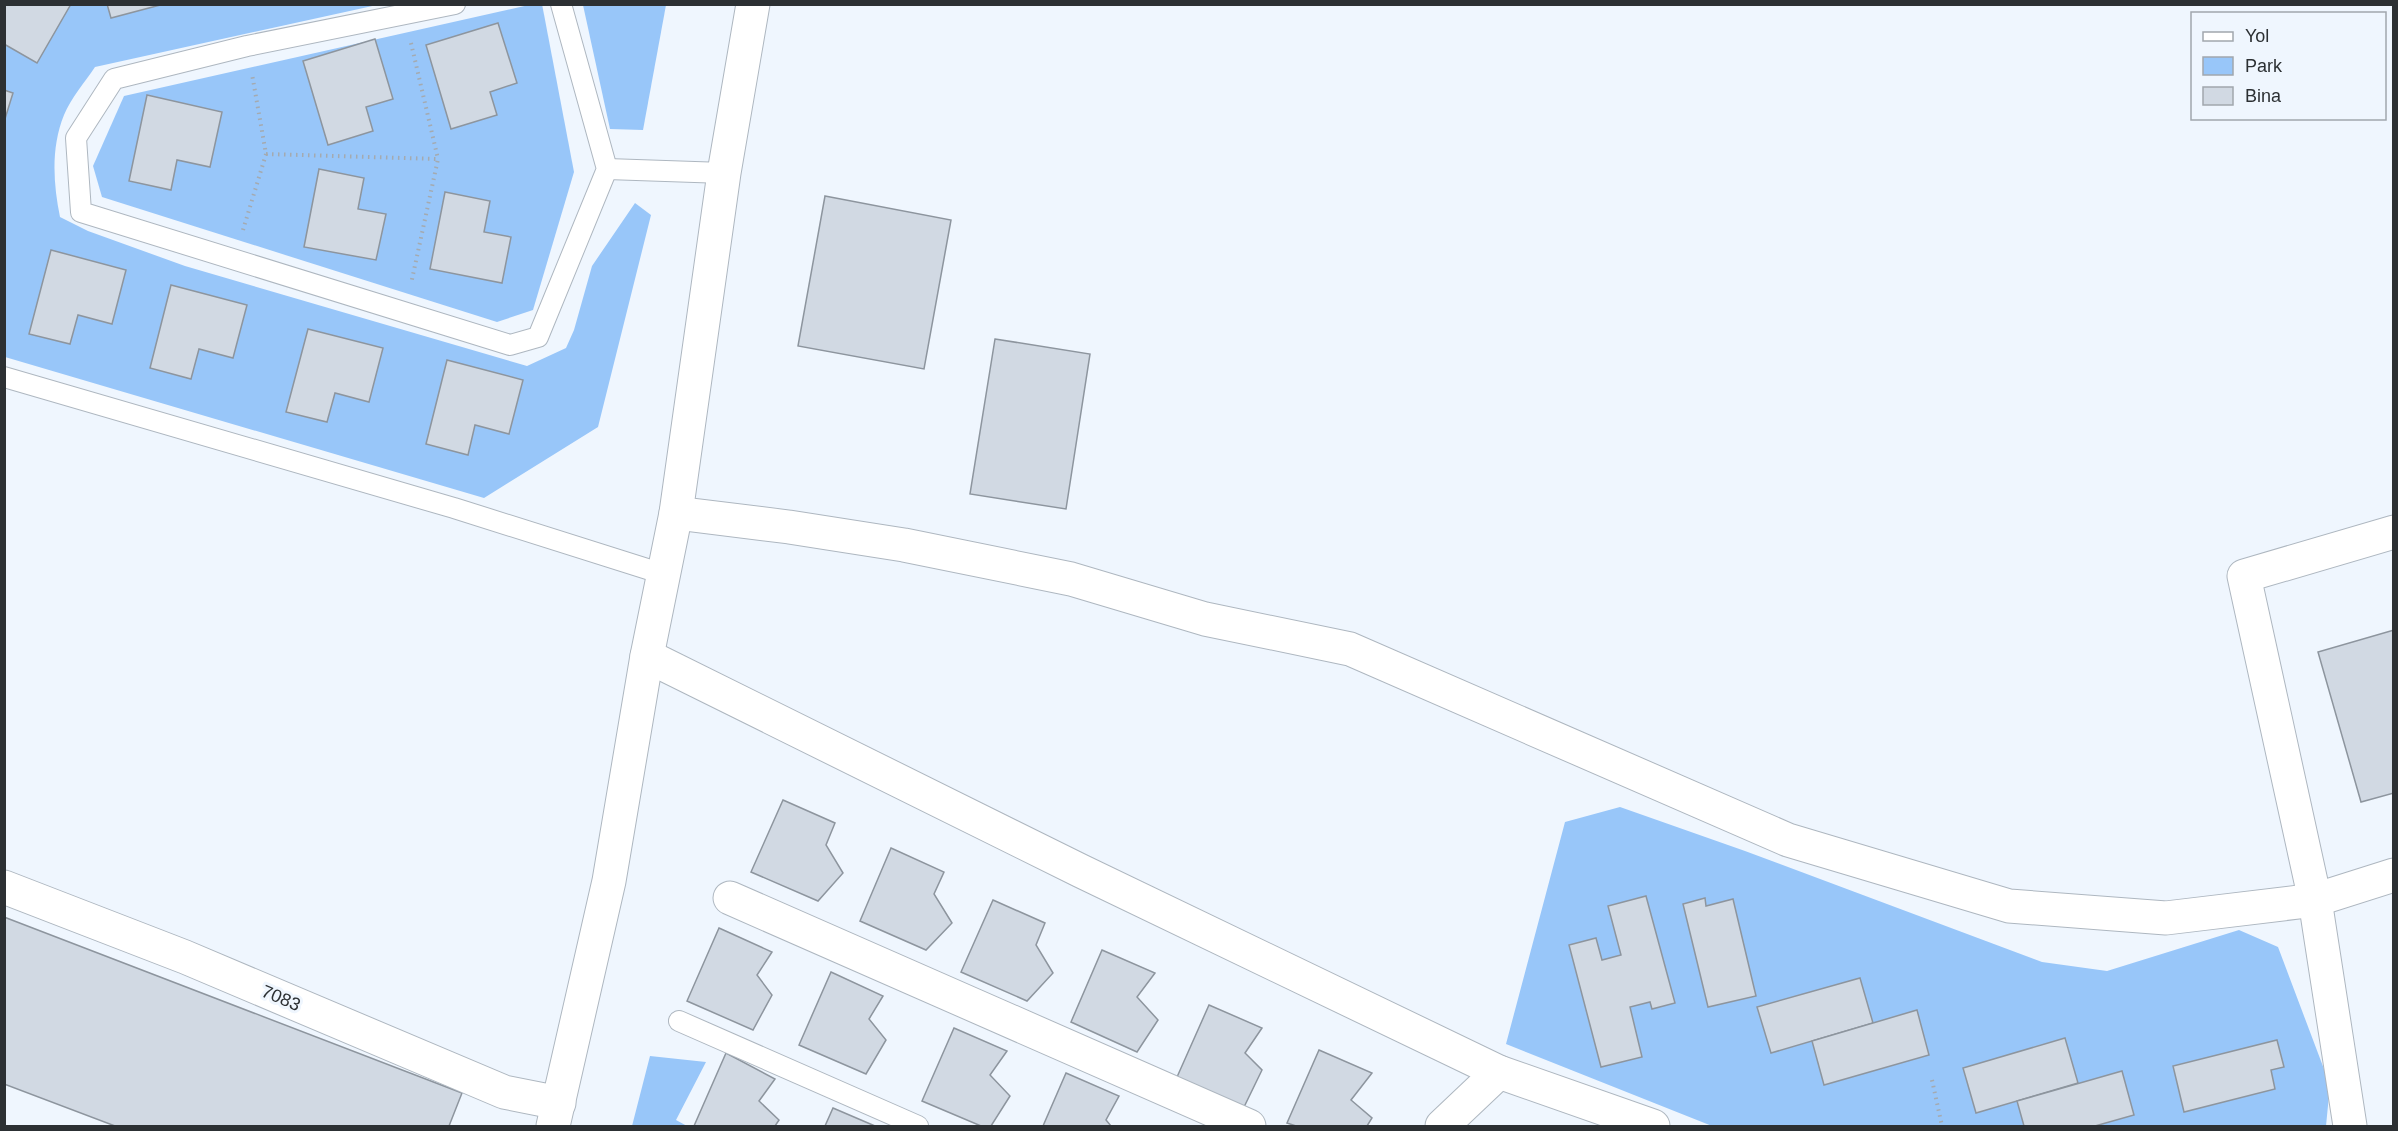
<svg xmlns="http://www.w3.org/2000/svg" width="2398" height="1131" viewBox="0 0 2398 1131" font-family="Helvetica,sans-serif">
  <style>
    .green { fill: #98c6f9 }
    .building { fill: #d1d9e3; stroke: #8d959e; stroke-width: 1.5 }
    .lines { fill: none; stroke-linecap: round; stroke-linejoin: round }
    .service-casing { stroke: #aeb7c0; stroke-width: 22 }
    .minor-casing { stroke: #aeb7c0; stroke-width: 35 }
    .path { stroke: #a4aab0; stroke-width: 4; stroke-dasharray: 1.5 4.5; stroke-linecap: butt }
    .service { stroke: #fff; stroke-width: 20 }
    .minor { stroke: #fff; stroke-width: 33 }
    .labels { text-anchor: middle; dominant-baseline: central; stroke-width: 6; stroke-linejoin: round; paint-order: stroke }
    .street-label { font-size: 18px; fill: #2c3033; stroke: #eff6fe }
  </style>
  <rect width="100%" height="100%" fill="#eff6fe"/>
  <!-- green -->
  <g class="green">
    <path d="M542,4L574,172L533,310L497,322L102,197L93,166L124,96L529,5Z"/>
    <path d="M4,5H377L95,67C85,82 71,98 64,115C51,147 53,183 60,217L88,231L185,266L527,366L566,348L574,330L592,266L635,203L651,215L598,427L484,498L5,357Z"/>
    <path d="M583,5H666L643,130L610,129Z"/>
    <path d="M1620,807L1745,851L2042,962L2107,971L2239,930L2278,947L2330,1085L2326,1126H1712L1506,1044L1565,822Z"/>
    <path d="M650,1056L706,1062L676,1120L687,1126H632Z"/>
  </g>
  <!-- building -->
  <g class="building">
    <path d="M4,4H71L37,63L4,44Z"/>
    <path d="M107,4H164L111,18Z"/>
    <path d="M498,23L517,83L490,92L497,115L451,129L426,45Z"/>
    <path d="M375,39L393,99L366,107L373,131L328,145L303,61Z"/>
    <path d="M4,90L13,93L4,122Z"/>
    <path d="M147,95L222,112L210,167L177,160L171,190L129,181Z"/>
    <path d="M319,169L364,178L358,209L386,214L376,260L304,247Z"/>
    <path d="M445,192L490,201L484,232L511,237L502,283L430,269Z"/>
    <path d="M825,196L951,220L924,369L798,346Z"/>
    <path d="M51,250L126,270L112,324L78,315L70,344L29,334Z"/>
    <path d="M171,285L247,305L233,358L199,349L191,379L150,368Z"/>
    <path d="M308,329L383,348L369,402L335,393L327,422L286,412Z"/>
    <path d="M995,339L1090,354L1066,509L970,494Z"/>
    <path d="M447,360L523,380L509,434L475,425L468,455L426,444Z"/>
    <path d="M2394,630V793L2361,802L2318,652Z"/>
    <path d="M783,800L835,823L826,845L843,873L818,901L751,872Z"/>
    <path d="M891,848L944,872L934,894L952,923L926,950L860,921Z"/>
    <path d="M1646,896L1675,1003L1652,1009L1650,1002L1630,1007L1642,1057L1601,1067L1569,945L1596,938L1602,960L1621,955L1608,906Z"/>
    <path d="M1705,898L1706,906L1733,899L1756,996L1708,1007L1683,904Z"/>
    <path d="M993,900L1045,923L1036,945L1053,973L1027,1001L961,972Z"/>
    <path d="M4,917L462,1093L449,1126H115L4,1084Z"/>
    <path d="M719,928L772,952L757,975L772,995L753,1030L687,1001Z"/>
    <path d="M1102,950L1155,973L1137,997L1158,1020L1137,1052L1071,1022Z"/>
    <path d="M831,972L883,996L869,1019L886,1040L866,1074L799,1045Z"/>
    <path d="M1860,978L1873,1023L1771,1053L1757,1007Z"/>
    <path d="M1209,1005L1262,1028L1245,1053L1262,1070L1244,1107L1177,1077Z"/>
    <path d="M1917,1010L1929,1055L1824,1085L1812,1041Z"/>
    <path d="M954,1028L1007,1051L990,1075L1010,1096L991,1126H981L922,1101Z"/>
    <path d="M2065,1038L2078,1083L1976,1113L1963,1068Z"/>
    <path d="M2277,1040L2284,1067L2271,1070L2275,1089L2184,1112L2173,1066Z"/>
    <path d="M1319,1050L1372,1073L1351,1100L1372,1118L1367,1126H1296L1287,1123Z"/>
    <path d="M726,1053L775,1079L759,1101L779,1120L775,1126H694Z"/>
    <path d="M2122,1071L2134,1115L2095,1126H2024L2017,1101Z"/>
    <path d="M1066,1073L1119,1096L1106,1120L1111,1126H1043Z"/>
    <path d="M833,1108L875,1126H825Z"/>
  </g>
  <g class="lines">
    <defs>
      <g id="service">
        <path d="M455,4L247,46L114,79L76,138L81,212L510,345L538,337L607,169L561,4"/>
        <path d="M607,169L724,173"/>
        <path d="M4,377L454,508L663,574"/>
        <path d="M679,1021L918,1126"/>
      </g>
      <g id="minor">
        <path d="M676,513L789,527L904,545L1071,579L1205,619L1350,649L1788,840L2009,906L2166,918L2315,900L2394,875"/>
        <path d="M647,656L1081,871L1499,1072L1653,1126"/>
        <path d="M4,887L185,957L504,1092L559,1103"/>
        <path d="M730,898L1249,1126"/>
        <path d="M553,1126L609,881L647,656L676,513L724,173L753,4"/>
        <path d="M1442,1126L1499,1072"/>
        <path d="M2350,1126L2315,900L2244,576L2394,532"/>
      </g>
    </defs>
    <!-- service casing -->
    <use href="#service" class="service-casing"/>
    <!-- minor casing -->
    <use href="#minor" class="minor-casing"/>
    <!-- path -->
    <g class="path">
      <path d="M411,43L438,159"/>
      <path d="M266,154L438,159L411,284"/>
      <path d="M243,230L266,154L252,74"/>
      <path d="M1932,1080L1942,1126"/>
    </g>
    <!-- service -->
    <use href="#service" class="service"/>
    <!-- minor -->
    <use href="#minor" class="minor"/>
  </g>
  <g class="labels">
    <!-- street labels -->
    <g class="street-label">
      <text transform="translate(281 998) rotate(23)">7083</text>
    </g>
  </g>
  <!-- border -->
  <rect width="2398" height="1131" fill="none" stroke="#2c3033" stroke-width="12"/>
  <!-- legend -->
  <rect x="2191" y="12" width="195" height="108" fill="#eff6fe" stroke="#a1a7ad" stroke-width="1.5"/>
  <rect x="2203" y="32" width="30" height="9" fill="#ffffff" stroke="#a1a7ad" stroke-width="1.5"/>
  <text x="2245" y="42" font-size="18" fill="#2c3033">Yol</text>
  <rect x="2203" y="57" width="30" height="18" fill="#98c6f9" stroke="#a1a7ad" stroke-width="1.5"/>
  <text x="2245" y="72" font-size="18" fill="#2c3033">Park</text>
  <rect x="2203" y="87" width="30" height="18" fill="#d1d9e3" stroke="#a1a7ad" stroke-width="1.5"/>
  <text x="2245" y="102" font-size="18" fill="#2c3033">Bina</text>
</svg>
